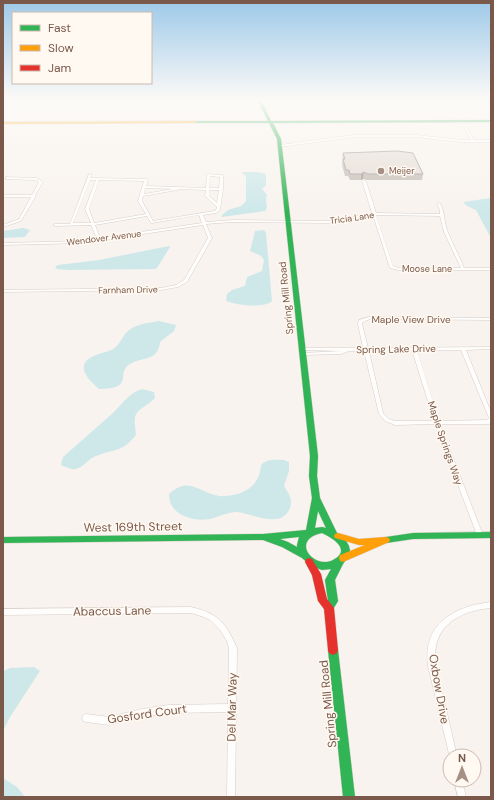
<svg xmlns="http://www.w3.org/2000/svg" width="494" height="800" viewBox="0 0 494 800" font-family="'DM Sans',sans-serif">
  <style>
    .water { fill: #cee8ea }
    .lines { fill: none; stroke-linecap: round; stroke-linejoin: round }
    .street-casing { stroke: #d6cec9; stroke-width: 1 }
    .fast-casing { stroke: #d8cfc9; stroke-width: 1 }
    .slow-casing { stroke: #d8cfc9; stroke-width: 1 }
    .jam-casing { stroke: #d8cfc9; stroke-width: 1 }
    .street { fill: #fefdfc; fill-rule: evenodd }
    .fast { fill: #30b455; fill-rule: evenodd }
    .slow { fill: #ff9f0a; fill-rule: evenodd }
    .jam { fill: #e5322d; fill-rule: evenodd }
    .wall { fill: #c5bdb7 }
    .shaded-wall { fill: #a09a95 }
    .building { fill: #e5dcd5; stroke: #a09a95 }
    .poi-dot { fill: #a68f84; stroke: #fff9f1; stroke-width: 1.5 }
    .labels { text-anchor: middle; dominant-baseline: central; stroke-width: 3; stroke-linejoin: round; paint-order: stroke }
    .far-poi-label { font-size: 9px; fill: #7a594b; stroke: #fff9f1; text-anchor: start }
    .far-street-label { font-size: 9px; fill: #7a594b; stroke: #fff9f1 }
    .street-label { font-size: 10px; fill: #7a594b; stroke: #fff9f1 }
    .near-street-label { font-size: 12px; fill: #7a594b; stroke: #fff9f1 }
  </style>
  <rect width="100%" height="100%" fill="#f8f3ee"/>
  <!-- water -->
  <g class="water">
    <path d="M234,172H258L266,174V185L262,189L267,195L266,200L267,208L265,211L222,217L221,216L228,210L241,206L246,201V176L241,172Z"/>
    <path d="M491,198V238L476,210L467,206L463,202Z"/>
    <path d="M23,228L30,230L25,237L3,238V231Z"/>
    <path d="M264,230L266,233L272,301C263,309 237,305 226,301L227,294L232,290L245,286L247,277L262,271L264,260L261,256L250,251L255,231Z"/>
    <path d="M169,246L170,247L157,268L155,269L68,270L57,269L55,267L58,265L99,260Z"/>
    <path d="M159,321L176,325L174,331L160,342C158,362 143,356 130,364C115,373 136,389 99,389C84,376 74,362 99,354C104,352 112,351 116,347C120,343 122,338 125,334C133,324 148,323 159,321Z"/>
    <path d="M142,389L154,392L155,398C149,405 136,409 135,418C134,423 136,430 136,435C120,455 111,448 92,458C86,462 83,467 76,469C71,470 66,467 61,465L63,457C80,442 97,427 114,412C123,403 129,393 142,389Z"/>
    <path d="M284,460L289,462V471L284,486C289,494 293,499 290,508C282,530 251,513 237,512C228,512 218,517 210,519C192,522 169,515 169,494C188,477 196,490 215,495C221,497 227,496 233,495C246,493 257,485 260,472C261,467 260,464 265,462C270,459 278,460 284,460Z"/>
    <path d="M34,667L40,671L10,717L3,731V671L10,668Z"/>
    <path d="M3,778L17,787L25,797H3Z"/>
  </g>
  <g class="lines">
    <defs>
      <g id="street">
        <path d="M291,100H423L422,101H292Z"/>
        <path d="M461,120L462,121L474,140H491V142H475L474,143L472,142H461L416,137H354L280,147L279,146L280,145L354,135H416L461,140H471L460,121Z"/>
        <path d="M89,174L92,175L90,178L146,179L148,180L146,186L206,188L207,174L223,175V189L220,210L216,213L203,215L206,222L233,220L328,221L372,213L362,181L364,180L366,181L376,213L440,214V210L437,204L440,203C445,212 444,221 447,230C452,243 459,255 464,268H491V270H399L390,268L373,215L328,223L233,222L206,224L212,238L187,282L178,287L161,290L3,292V290L161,288L176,285L184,280L208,238L203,225L83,243L3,245V243L83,241L97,239L91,225L55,226L53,225L55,224H70ZM210,176L220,177L219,188H209ZM90,180H96L85,209L91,223H73ZM99,180L144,181L138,201L146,214L94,223L89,209ZM145,188L173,189L144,194ZM179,189L206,190L205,196L217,207L216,210L214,211L153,221L142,201L143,196L177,190ZM209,190H219L217,203L209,196ZM199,215L202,223L100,238L95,225L147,216L151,223H152ZM376,215L440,216L444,232L461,268H399L393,266Z"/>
        <path d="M6,177L36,178L43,182L35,195L36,196L21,221L3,227V225L19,219L31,197H3V195H32L39,182L35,180L7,179H6Z"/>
        <path d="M369,317L491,318V320L370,319L363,322L362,324L368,348L491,347V349L466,350L491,412V423L489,424H440L483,535L482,537H478L477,535L435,424L395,425L385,421L379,414L364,351H349L341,354L302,355L300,354L302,353L341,351L299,350V349L301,348H363L358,324L359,320ZM412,350L434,421H395L389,419L383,413L369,351ZM417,350H461L489,418L487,420L439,421Z"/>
        <path d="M491,602V608C457,611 430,628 436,666L457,756H450V758L428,666C422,624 454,606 491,602Z"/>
        <path d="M191,607C218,613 226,623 237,648L235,797H227L228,712L169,713L142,717L109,725L86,722L83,721L82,718L83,715L86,714L109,717L142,709L169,705L228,704L229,648L227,641L220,630L210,620L204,617L191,613L3,615V609Z"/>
        <path d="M454,780H462L466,797H458Z"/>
      </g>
      <g id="fast">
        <path d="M257,100H261L271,121L491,120V122L273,123L281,139L318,456L317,476L320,498L337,533L345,539L349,546L350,551L347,558L343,564L335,580L338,601L332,611L329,612L326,611L324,608L328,601L325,580L331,569L322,570L311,566L302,558L282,547L263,540L3,543V537L263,534L306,530L312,498L309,476L310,456L277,139L269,123H195L193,122L195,121H268ZM318,511L326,528L322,527L315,528ZM322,533C333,538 352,550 333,560C314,570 289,540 322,533ZM299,537L297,545V547L288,542L280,539Z"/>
        <path d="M491,532V538L413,539L386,543L383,542L382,540L383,538L386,537L413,533Z"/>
        <path d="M333,645L337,647L338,650L355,797H343L328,650L329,647Z"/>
      </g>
      <g id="slow">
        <path d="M196,121L197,122L195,123L3,124V122Z"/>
        <path d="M338,533L359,539L386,537L389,538L390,540L389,542L343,562L340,561L339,558L340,555L365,545H359L335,538L334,536L335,534Z"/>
      </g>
      <path id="jam" d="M309,558L312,559L321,574L327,599L334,608L338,650L337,653L333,655L329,653L328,650L324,609L318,601L312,575L305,562L306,559Z"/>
    </defs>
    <!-- street casing -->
    <use href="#street" class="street-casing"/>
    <!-- fast casing -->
    <use href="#fast" class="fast-casing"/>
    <!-- slow casing -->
    <use href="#slow" class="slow-casing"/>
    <!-- jam casing -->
    <use href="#jam" class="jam-casing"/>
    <!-- street -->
    <use href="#street" class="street"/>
    <!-- fast -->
    <use href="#fast" class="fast"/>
    <!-- slow -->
    <use href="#slow" class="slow"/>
    <!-- jam -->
    <use href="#jam" class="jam"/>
  </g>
  <!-- wall -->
  <path class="wall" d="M343,153L423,174L422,180H367L363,179L361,180H350L348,176H345L342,165Z"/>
  <!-- shaded-wall -->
  <path class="shaded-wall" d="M364,172L363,179L361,180V174Z"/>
  <!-- building -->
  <path class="building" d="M397,151L413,153L423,174H368L364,172L361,174H350L349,170H346L343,159H345L343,153Z"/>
  <!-- sky -->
  <linearGradient id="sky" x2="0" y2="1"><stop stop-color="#9dc9e9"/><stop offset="0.47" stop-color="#fcfaf7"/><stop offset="1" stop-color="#fcfaf7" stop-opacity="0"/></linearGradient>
  <rect width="494" height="212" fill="url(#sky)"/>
  <!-- markers -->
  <circle class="poi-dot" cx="381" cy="171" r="4"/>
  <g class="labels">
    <!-- far-poi labels -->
    <g class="far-poi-label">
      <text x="389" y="171">Meijer</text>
    </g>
    <!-- far-street labels -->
    <g class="far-street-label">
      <text transform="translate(352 218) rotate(-8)">Tricia Lane</text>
      <text transform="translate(104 238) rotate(-7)">Wendover Avenue</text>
      <text x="427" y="269">Moose Lane</text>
      <text transform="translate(128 290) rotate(-1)">Farnham Drive</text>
    </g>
    <!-- street labels -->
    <g class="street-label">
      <text transform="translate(286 298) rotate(-96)">Spring Mill Road</text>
      <text x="411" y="319">Maple View Drive</text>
      <text transform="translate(396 349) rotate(-1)">Spring Lake Drive</text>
      <text transform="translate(445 443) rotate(71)">Maple Springs Way</text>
    </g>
    <!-- near-street labels -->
    <g class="near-street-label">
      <text transform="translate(133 527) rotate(-1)">West 169th Street</text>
      <text transform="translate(112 611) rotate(-1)">Abaccus Lane</text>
      <text transform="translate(439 689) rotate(80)">Oxbow Drive</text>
      <text transform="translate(328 704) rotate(-96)">Spring Mill Road</text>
      <text transform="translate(232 707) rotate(-89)">Del Mar Way</text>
      <text transform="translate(147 714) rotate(-8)">Gosford Court</text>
    </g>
  </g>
  <!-- border -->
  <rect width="494" height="800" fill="none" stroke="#7a594b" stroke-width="8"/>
  <!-- legend -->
  <rect x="12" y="12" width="140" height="72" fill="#fff9f1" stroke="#cab9af"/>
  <rect x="20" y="25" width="20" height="6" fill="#30b455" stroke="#cab9af"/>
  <text x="48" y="32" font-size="12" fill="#7a594b">Fast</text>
  <rect x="20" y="45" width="20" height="6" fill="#ff9f0a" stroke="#cab9af"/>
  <text x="48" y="52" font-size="12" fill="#7a594b">Slow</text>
  <rect x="20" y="65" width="20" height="6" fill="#e5322d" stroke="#cab9af"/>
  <text x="48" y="72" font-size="12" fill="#7a594b">Jam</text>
  <!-- north arrow -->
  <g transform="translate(462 768)"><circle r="19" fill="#fff9f1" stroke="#cab9af"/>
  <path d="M0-3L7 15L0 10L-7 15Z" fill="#a68f84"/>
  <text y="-6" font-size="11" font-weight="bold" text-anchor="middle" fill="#7a594b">N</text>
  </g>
</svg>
